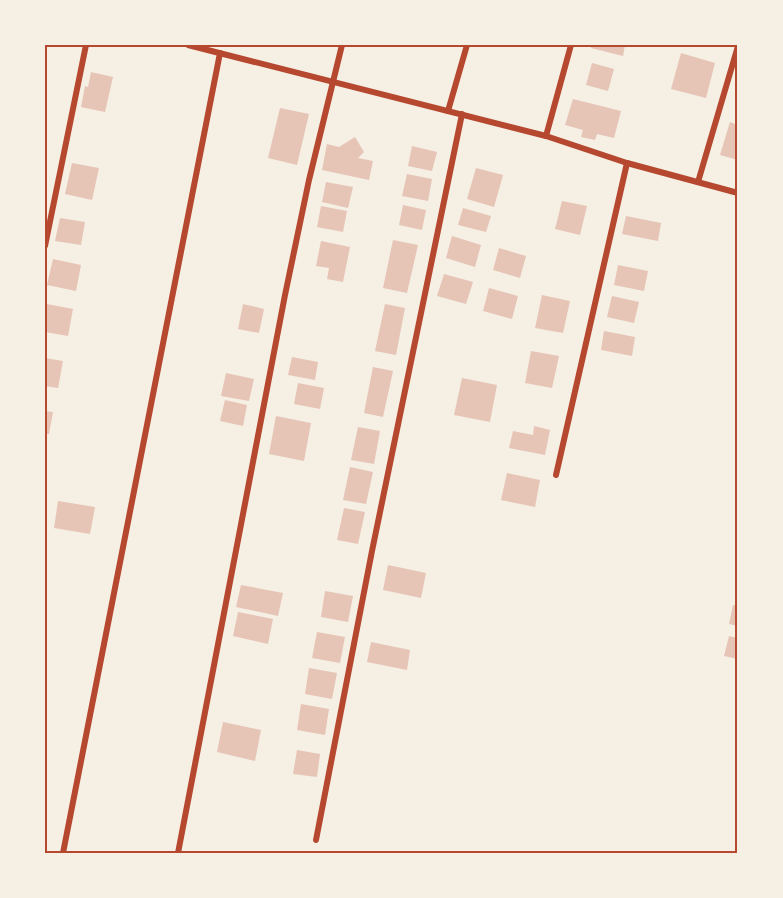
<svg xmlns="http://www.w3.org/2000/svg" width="783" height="898" viewBox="0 0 783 898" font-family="Manrope,sans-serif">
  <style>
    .building { fill: #e6c5b7 }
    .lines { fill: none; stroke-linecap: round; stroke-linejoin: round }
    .minor { stroke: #b5482f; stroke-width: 6 }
    .neatline { fill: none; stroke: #b5482f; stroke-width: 2 }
  </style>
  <rect width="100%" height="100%" fill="#f6efe4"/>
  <!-- building -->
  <g class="building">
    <path d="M592,45H625L623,56L591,48Z"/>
    <path d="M681,53L715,63L706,98L671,89Z"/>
    <path d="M592,63L614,69L608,91L586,85Z"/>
    <path d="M91,72L113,77L105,112L81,107L85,86L88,87Z"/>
    <path d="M573,99L621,111L614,138L597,134L595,140L581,137L583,130L565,125Z"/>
    <path d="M280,108L309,114L297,165L268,158Z"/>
    <path d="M730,122L738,125V160L720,155Z"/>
    <path d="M355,137L364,152L358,158L373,161L369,180L322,170L327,144L339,147Z"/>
    <path d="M412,146L437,152L432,171L408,166Z"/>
    <path d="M72,163L99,168L92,200L65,194Z"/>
    <path d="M476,168L503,175L494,207L467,199Z"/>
    <path d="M407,174L432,179L428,201L402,196Z"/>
    <path d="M326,182L353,187L348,208L322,202Z"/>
    <path d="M562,201L587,206L580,235L555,229Z"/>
    <path d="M403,205L426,210L422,230L399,225Z"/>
    <path d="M321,206L347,211L343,232L317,227Z"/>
    <path d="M463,208L491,216L486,232L458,225Z"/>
    <path d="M626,216L661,223L658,241L622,234Z"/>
    <path d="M60,218L85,222L81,245L55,241Z"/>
    <path d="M452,236L481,245L475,267L446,258Z"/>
    <path d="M393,240L418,245L407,293L383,288Z"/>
    <path d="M321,241L350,247L343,282L327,279L329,268L316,266Z"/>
    <path d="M499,248L526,256L520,278L493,270Z"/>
    <path d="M53,259L81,265L76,291L47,285Z"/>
    <path d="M618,265L648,271L644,291L614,285Z"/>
    <path d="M444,274L473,282L466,304L437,296Z"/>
    <path d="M489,288L518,296L512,319L483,311Z"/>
    <path d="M542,295L570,301L563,333L535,328Z"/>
    <path d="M612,296L639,302L634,323L607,317Z"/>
    <path d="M47,304L73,309L68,336L45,332Z"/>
    <path d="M243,304L264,309L259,333L238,329Z"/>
    <path d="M385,304L405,308L396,355L375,351Z"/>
    <path d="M604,331L635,337L632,356L601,350Z"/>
    <path d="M531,351L559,356L552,388L525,383Z"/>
    <path d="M292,357L318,362L315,380L288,375Z"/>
    <path d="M45,358L63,361L58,388L45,386Z"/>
    <path d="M373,367L393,371L383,417L364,413Z"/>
    <path d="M226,373L254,379L249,401L221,396Z"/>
    <path d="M462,378L497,385L490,422L454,415Z"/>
    <path d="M298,383L324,388L320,409L294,404Z"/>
    <path d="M225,400L247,405L243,426L220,421Z"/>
    <path d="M45,411L53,412L49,434H45Z"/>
    <path d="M276,416L311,423L304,461L269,454Z"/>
    <path d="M534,426L550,430L545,455L509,448L513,431L533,435Z"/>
    <path d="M358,427L380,431L374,464L351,460Z"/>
    <path d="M350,467L373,472L366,504L343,500Z"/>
    <path d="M507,473L540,480L535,507L501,500Z"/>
    <path d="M58,501L95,507L90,534L54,528Z"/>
    <path d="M344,508L365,512L358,544L337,540Z"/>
    <path d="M388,565L426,573L421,598L383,590Z"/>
    <path d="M241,585L283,593L278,616L236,607Z"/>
    <path d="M325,591L353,596L348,622L321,617Z"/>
    <path d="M733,605L738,606V626L729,624Z"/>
    <path d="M238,612L273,619L268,644L233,636Z"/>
    <path d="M317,632L345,637L340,663L312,658Z"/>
    <path d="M729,636L738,638V659L724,656Z"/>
    <path d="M371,642L410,650L407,670L367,662Z"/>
    <path d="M309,668L337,673L332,699L305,694Z"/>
    <path d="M301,704L329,709L325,735L297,730Z"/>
    <path d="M223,722L261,730L255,761L217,752Z"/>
    <path d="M297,750L320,754L317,777L293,774Z"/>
  </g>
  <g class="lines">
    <!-- minor -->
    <g class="minor">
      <path d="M188,45L546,136L627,163L738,193"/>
      <path d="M448,111L467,45"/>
      <path d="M546,136L571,45"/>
      <path d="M698,182L738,46"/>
      <path d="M45,246L86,45"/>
      <path d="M556,475L627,163"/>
      <path d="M316,840L372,551L462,114"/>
      <path d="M63,853L220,53"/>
      <path d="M178,853L285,295L309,180L342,45"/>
    </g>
  </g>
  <!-- border -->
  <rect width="783" height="898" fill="none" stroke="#f6efe4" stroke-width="93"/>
  <rect x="46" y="46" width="690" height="806" class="neatline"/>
</svg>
